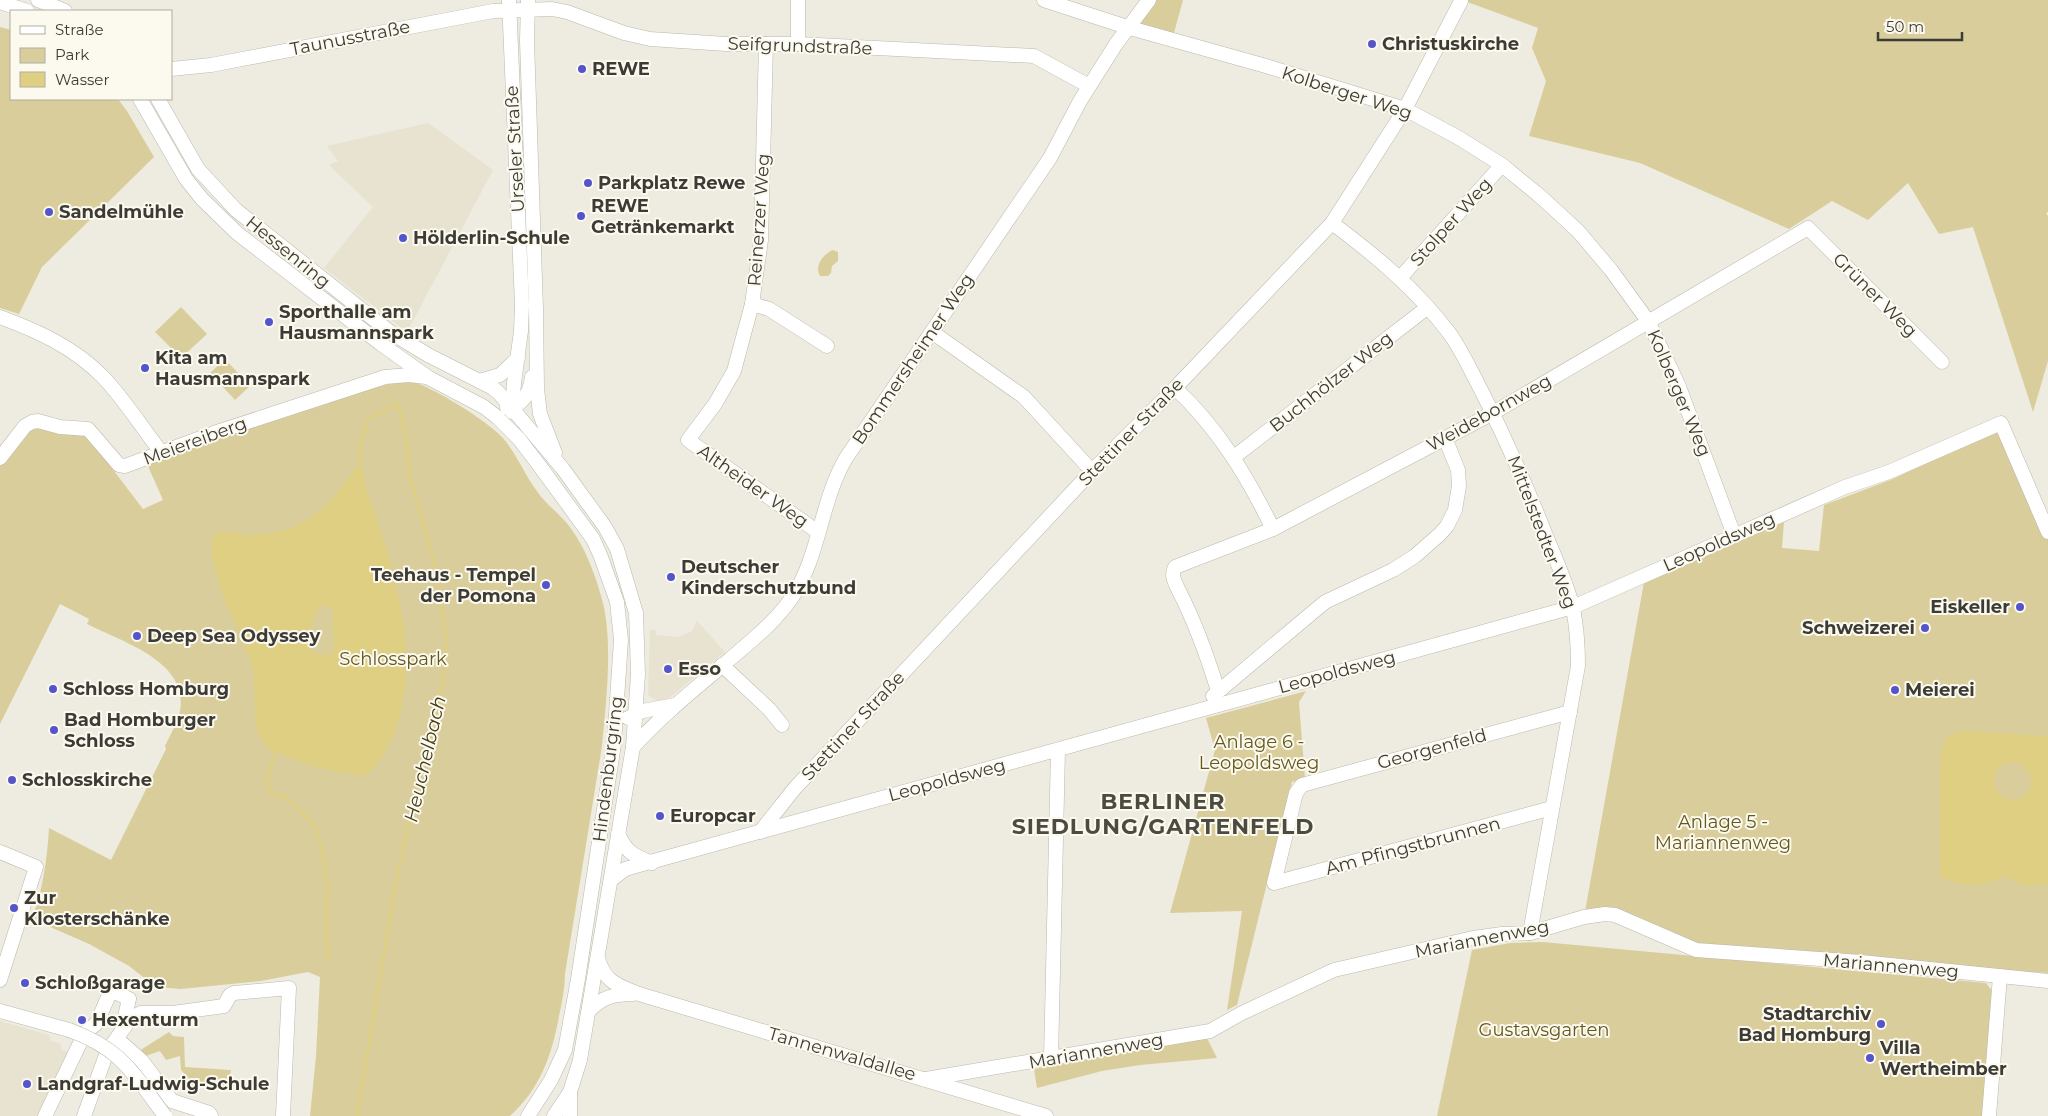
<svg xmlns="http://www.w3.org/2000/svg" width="2048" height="1116" viewBox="0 0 2048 1116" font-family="Montserrat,sans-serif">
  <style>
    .built { fill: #e7e3d0 }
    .green { fill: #d9ce9b }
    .water { fill: #dfcf83; fill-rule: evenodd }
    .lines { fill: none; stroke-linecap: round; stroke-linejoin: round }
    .stream { stroke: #dfcf83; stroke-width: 3 }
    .minor-casing { stroke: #bab8ad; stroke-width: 15 }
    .minor { stroke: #fff; stroke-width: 14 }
    .minor-bridge-casing { stroke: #bab8ad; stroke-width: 15; stroke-linecap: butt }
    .minor-bridge { stroke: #fff; stroke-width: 14 }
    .poi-dot { fill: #5455cc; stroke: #fcf9ee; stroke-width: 2 }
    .labels { text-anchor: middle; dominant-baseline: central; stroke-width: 4; stroke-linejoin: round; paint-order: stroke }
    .street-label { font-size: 18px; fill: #3c3b36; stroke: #fcf9ee }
    .poi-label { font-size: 18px; font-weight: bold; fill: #3c3b36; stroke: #fcf9ee; text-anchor: start }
    .park-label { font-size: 18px; fill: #63581f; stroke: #fcf9ee }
    .water-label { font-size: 19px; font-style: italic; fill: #443d1b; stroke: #fcf9ee }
    .district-label { font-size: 22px; font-weight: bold; letter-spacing: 1px; fill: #4c4b41; stroke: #fcf9ee }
  </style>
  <rect width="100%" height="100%" fill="#eeece1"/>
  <!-- built -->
  <g class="built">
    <path d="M428,123L493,170L407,332L324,268L373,207L329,165L338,161L327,146Z"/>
    <path d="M697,621L725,652L668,699L657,701L649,696L648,693L650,630H656V635L678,637L692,631Z"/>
    <path d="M0,1021L49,1035L51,1041L60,1043L62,1050L69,1052L40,1116H0Z"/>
  </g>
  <!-- green -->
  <g class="green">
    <path d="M1149,0H1183L1172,40L1130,28Z"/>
    <path d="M1462,0H2048V212L2046,213L2048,216V361L2033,412L1973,227L1939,234L1908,183L1868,220L1832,201L1789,229L1640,163L1529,136L1546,81L1532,48L1538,28Z"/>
    <path d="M0,27L11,30V99H118L127,111L154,157L42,267L19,314L0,308Z"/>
    <path d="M833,250L838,252V261L832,266L831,273L828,276H820C814,266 823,254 833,250Z"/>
    <path d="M181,307L207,334L181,358L155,332Z"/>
    <path d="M225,359L250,386L235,400L210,373Z"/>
    <path d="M405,380C424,381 488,421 502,437C517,454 525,476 539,494C548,506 561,515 570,527C586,549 596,576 603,603C613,644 606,704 602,746L565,974C565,988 562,1002 559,1016C552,1055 540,1089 510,1116H310L316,1056L320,977L308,972L261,981L181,989L156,987L129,966L89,944L32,919C43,889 47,860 49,828L111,860L166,749L165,746C170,735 178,722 180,711C189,661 122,642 87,624L89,619L60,604L0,724V466L32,427L85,433L143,509L163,500L147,464C231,432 317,401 405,380Z"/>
    <path d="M2000,428L2031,496L2048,539V973L1861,962L1696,950L1615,915L1584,917L1644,582L1784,522L1782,548L1819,551L1824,505L1893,479Z"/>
    <path d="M1306,691L1299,702L1305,778L1292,782L1237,1005L1227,1010L1242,911L1170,913L1215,750L1206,718Z"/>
    <path d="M1543,942L1986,983L1993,992L1984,1116H1437L1472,950L1510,943Z"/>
    <path d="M169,1032L173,1036L184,1037L185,1067L231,1070L228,1089L194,1084L181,1070L180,1056L166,1060L160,1051L143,1057L139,1051Z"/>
    <path d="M1207,1038L1217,1058L1140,1065L1102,1071L1037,1088L1034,1069Z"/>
  </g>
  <!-- water -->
  <g class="water">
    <path d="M360,466C365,473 364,480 366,488C367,494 370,500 372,506C397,575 425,674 389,744C383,756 378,766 367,775L337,772L315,767L267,748L258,734L255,718L254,672L241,634L225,602L212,560V538L219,532C229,532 239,534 250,535C284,535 314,521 336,495C343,487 352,469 360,466ZM324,605L334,612C329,629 338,639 332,653L321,655L310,650C311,635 309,614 324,605Z"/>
    <path d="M1962,731L2048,736V884L2025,886L2005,876C1999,878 1993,882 1986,884C1973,887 1950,884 1940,875V759L1943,745L1949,735ZM2010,762L2023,765L2031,776C2032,783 2031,789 2026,794C2003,815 1976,770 2010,762Z"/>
  </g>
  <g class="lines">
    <!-- stream -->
    <g class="stream">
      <path d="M276,751L267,780L269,791L273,794L286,797L314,824L323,851L321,854L324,860L328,891L326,903L328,961"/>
      <path d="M357,1116L396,883L418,782L442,689L446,640L437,574L423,520L410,479L407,445L398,403L368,419L361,443L360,466"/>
    </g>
    <defs>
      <g id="minor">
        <path d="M38,0L65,11"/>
        <path d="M509,0L522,305L521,331L514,383L512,412"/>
        <path d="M528,0L527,41L536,309L537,389L540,414L555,453"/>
        <path d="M1044,0L1130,28L1266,66L1405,109L1459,138L1502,165L1541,197L1578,231L1611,270L1648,321L1678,384L1734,535"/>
        <path d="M0,2L27,11"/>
        <path d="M766,44L761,240L752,304L734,371L715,404L688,440L818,532"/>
        <path d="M798,44V0"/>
        <path d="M171,69L211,65L493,11L552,9L567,12L624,33L650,39L726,44H798L1034,56L1089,86"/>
        <path d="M140,99L186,179L202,199L237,233L381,344L429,378L484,407L497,417L519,439L539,465L593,539L601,557L617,602L621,640L614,744L578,979L565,1050L551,1080L528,1116"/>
        <path d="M158,99L198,169L236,210L390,332L428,355L493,388L499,393L563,469L605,527L617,549L636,613L638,674L633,747L580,1060L570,1092L554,1116"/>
        <path d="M1332,223C1375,255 1417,290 1450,334C1462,351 1471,371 1481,390C1504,435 1524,481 1543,528C1553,554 1567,582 1573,609C1577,628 1578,647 1578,666L1530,933"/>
        <path d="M1400,278L1502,165"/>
        <path d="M752,304L769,309L827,346"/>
        <path d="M0,317C38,331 73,347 102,376C122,396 143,429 161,452"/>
        <path d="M932,332L1024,397L1092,471"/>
        <path d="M479,381L500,375L518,358"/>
        <path d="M1175,388C1218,428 1247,476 1273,529"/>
        <path d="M507,408C523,406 530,392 532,377"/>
        <path d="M1234,457L1428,307"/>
        <path d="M0,458L25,426L32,422L38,421L60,427L88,429L119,465L125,466L214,433L385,377L409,375L426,377"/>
        <path d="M722,665L769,709L782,725"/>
        <path d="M1218,691C1207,655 1195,622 1178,589C1174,581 1171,575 1175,567L1273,529L1493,413L1808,228L1942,362"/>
        <path d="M1213,696L1325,602L1393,570L1415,556L1440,534L1447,526L1455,510L1459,486L1458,470L1445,438"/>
        <path d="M628,718L643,711L675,705"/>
        <path d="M633,747C662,715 696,688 729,660C751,641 774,623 791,599C820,557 820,502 846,458L1050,158L1080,101L1116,44L1149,0"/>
        <path d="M1552,808L1274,883L1296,793L1302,785L1570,712"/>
        <path d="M760,832L795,788L1092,471L1175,388L1332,223L1405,109L1461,1"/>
        <path d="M618,834C627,853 633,855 652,863"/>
        <path d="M0,852L36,867L0,980"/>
        <path d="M611,880L625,869L1573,607L1845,487L1889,472L2001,423L2048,532"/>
        <path d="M598,959C606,983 617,985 639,994L1046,1116"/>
        <path d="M590,1010C602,997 615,994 633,994"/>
        <path d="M0,1011L69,1030"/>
        <path d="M117,1039L142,1061L172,1101L209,1113L211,1116"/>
        <path d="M1051,1059L1058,750"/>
        <path d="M926,1079L1210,1031L1242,1013L1334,970L1473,938L1502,934L1530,933L1584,917L1605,914L1615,915L1696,950L1861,962L2048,981"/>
        <path d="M570,1092V1116"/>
        <path d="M45,1116L80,1043L88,1030L97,1023L111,990L129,999L126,1012L131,1018"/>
        <path d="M84,1116L107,1052L131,1018L141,1013H173L224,1006L230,995L234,993L289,988L283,1116"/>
        <path d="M1989,1116L2000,976"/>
      </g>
    </defs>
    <!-- minor casing -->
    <use href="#minor" class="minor-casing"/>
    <!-- minor -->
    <use href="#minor" class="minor"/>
    <defs>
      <path id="minor-bridge" d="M69,1030C122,1049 133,1073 165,1116"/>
    </defs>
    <!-- minor-bridge casing -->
    <use href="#minor-bridge" class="minor-bridge-casing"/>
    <!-- minor-bridge -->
    <use href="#minor-bridge" class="minor-bridge"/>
  </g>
  <!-- markers -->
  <g class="poi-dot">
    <circle cx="1372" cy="44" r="5"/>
    <circle cx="582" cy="69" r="5"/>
    <circle cx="588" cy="183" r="5"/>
    <circle cx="49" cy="212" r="5"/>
    <circle cx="581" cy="216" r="5"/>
    <circle cx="403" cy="238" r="5"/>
    <circle cx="269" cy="322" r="5"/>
    <circle cx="145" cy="368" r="5"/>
    <circle cx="671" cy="577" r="5"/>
    <circle cx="546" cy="585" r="5"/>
    <circle cx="2020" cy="607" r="5"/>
    <circle cx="1925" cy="628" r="5"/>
    <circle cx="137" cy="636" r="5"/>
    <circle cx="668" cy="669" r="5"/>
    <circle cx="53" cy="689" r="5"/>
    <circle cx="1895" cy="690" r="5"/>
    <circle cx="54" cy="730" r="5"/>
    <circle cx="12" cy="780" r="5"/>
    <circle cx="660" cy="816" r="5"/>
    <circle cx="14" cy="908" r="5"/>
    <circle cx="25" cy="983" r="5"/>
    <circle cx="82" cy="1020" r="5"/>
    <circle cx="1881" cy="1024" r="5"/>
    <circle cx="1870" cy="1058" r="5"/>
    <circle cx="27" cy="1084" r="5"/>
  </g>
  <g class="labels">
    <!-- street labels -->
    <g class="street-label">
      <text transform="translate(350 38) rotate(-11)">Taunusstraße</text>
      <text transform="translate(800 46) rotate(2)">Seifgrundstraße</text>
      <text transform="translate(1347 93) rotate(18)">Kolberger Weg</text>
      <text transform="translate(515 149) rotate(-93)">Urseler Straße</text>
      <text transform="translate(759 220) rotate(-86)">Reinerzer Weg</text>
      <text transform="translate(1451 222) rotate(-48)">Stolper Weg</text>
      <text transform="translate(288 252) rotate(39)">Hessenring</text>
      <text transform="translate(1875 295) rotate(45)">Grüner Weg</text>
      <text transform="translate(913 359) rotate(-56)">Bommersheimer Weg</text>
      <text transform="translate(1331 382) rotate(-38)">Buchhölzer Weg</text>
      <text transform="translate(1679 393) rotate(67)">Kolberger Weg</text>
      <text transform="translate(1489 413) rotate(-29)">Weidebornweg</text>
      <text transform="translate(1131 432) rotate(-46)">Stettiner Straße</text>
      <text transform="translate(195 441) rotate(-20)">Meiereiberg</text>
      <text transform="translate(753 486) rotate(35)">Altheider Weg</text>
      <text transform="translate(1542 532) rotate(69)">Mittelstedter Weg</text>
      <text transform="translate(1719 542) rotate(-24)">Leopoldsweg</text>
      <text transform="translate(1337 672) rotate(-15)">Leopoldsweg</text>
      <text transform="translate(853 726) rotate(-47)">Stettiner Straße</text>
      <text transform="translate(1432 749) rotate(-15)">Georgenfeld</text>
      <text transform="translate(608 769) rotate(-83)">Hindenburgring</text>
      <text transform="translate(947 780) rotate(-15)">Leopoldsweg</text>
      <text transform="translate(1413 846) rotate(-15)">Am Pfingstbrunnen</text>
      <text transform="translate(1482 939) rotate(-11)">Mariannenweg</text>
      <text transform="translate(1891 966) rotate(5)">Mariannenweg</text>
      <text transform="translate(1096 1051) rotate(-10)">Mariannenweg</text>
      <text transform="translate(842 1054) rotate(16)">Tannenwaldallee</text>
    </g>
    <!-- poi labels -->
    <g class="poi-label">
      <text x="1382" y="44">Christuskirche</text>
      <text x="592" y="69">REWE</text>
      <text x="598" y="183">Parkplatz Rewe</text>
      <text x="591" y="206">REWE<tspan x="591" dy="21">Getränkemarkt</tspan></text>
      <text x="59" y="212">Sandelmühle</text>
      <text x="413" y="238">Hölderlin-Schule</text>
      <text x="279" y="312">Sporthalle am<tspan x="279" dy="21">Hausmannspark</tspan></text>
      <text x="155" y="358">Kita am<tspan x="155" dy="21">Hausmannspark</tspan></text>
      <text x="681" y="567">Deutscher<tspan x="681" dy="21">Kinderschutzbund</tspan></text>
      <text x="536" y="575" text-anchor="end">Teehaus - Tempel<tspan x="536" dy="21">der Pomona</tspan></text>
      <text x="2010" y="607" text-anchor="end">Eiskeller</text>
      <text x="1915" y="628" text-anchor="end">Schweizerei</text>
      <text x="147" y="636">Deep Sea Odyssey</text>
      <text x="678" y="669">Esso</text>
      <text x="63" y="689">Schloss Homburg</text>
      <text x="1905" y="690">Meierei</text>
      <text x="64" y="720">Bad Homburger<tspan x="64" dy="21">Schloss</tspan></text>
      <text x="22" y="780">Schlosskirche</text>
      <text x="670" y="816">Europcar</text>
      <text x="24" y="898">Zur<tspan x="24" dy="21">Klosterschänke</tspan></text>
      <text x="35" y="983">Schloßgarage</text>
      <text x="1871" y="1014" text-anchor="end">Stadtarchiv<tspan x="1871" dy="21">Bad Homburg</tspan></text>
      <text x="92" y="1020">Hexenturm</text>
      <text x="1880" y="1048">Villa<tspan x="1880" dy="21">Wertheimber</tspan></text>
      <text x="37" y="1084">Landgraf-Ludwig-Schule</text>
    </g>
    <!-- park labels -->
    <g class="park-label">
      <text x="393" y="659">Schlosspark</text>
      <text x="1259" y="742">Anlage 6 -<tspan x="1259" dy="21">Leopoldsweg</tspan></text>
      <text x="1723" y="822">Anlage 5 -<tspan x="1723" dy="21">Mariannenweg</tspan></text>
      <text x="1544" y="1030">Gustavsgarten</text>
    </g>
    <!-- water labels -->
    <g class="water-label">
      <text transform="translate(425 759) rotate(-77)">Heuchelbach</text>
    </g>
    <!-- district labels -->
    <g class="district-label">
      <text x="1163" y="801">BERLINER<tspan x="1163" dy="25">SIEDLUNG/GARTENFELD</tspan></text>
    </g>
  </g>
  <!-- legend -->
  <rect x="10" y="10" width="162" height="90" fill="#fcf9ee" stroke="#afada4"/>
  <rect x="20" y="26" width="25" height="8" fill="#ffffff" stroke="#afada4"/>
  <text x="55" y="35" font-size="15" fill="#3c3b36">Straße</text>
  <rect x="20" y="48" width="25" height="15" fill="#d9ce9b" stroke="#afada4"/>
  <text x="55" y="60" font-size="15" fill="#3c3b36">Park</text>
  <rect x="20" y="72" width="25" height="15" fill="#dfcf83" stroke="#afada4"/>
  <text x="55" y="85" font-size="15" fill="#3c3b36">Wasser</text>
  <!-- scale -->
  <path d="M1878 32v8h84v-8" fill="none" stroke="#3c3b36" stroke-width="2.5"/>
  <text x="1886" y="32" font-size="15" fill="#3c3b36" stroke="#fcf9ee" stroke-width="4" paint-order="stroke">50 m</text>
</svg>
